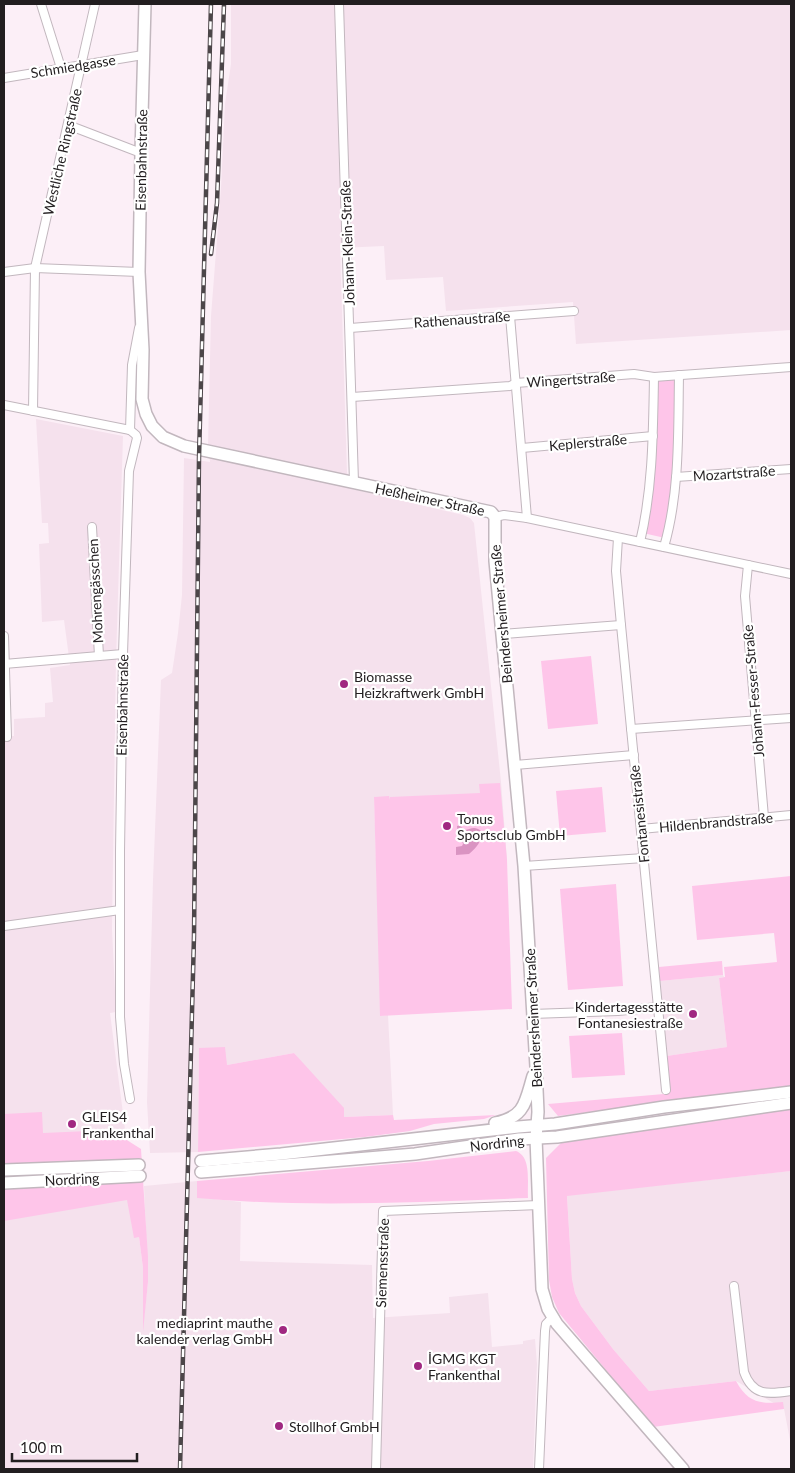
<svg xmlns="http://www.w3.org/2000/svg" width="795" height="1473" viewBox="0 0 795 1473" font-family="Lato,sans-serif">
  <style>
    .built { fill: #f5e1ed }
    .green { fill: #fec5e9 }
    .water { fill: #da94c2 }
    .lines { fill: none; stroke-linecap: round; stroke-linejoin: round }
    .street-casing { stroke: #c2b7be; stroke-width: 10 }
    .secondary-casing { stroke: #c2b7be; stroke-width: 14 }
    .street { stroke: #fff; stroke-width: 8 }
    .secondary { stroke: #fff; stroke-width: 11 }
    .rail-casing { stroke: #4c4649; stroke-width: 4.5 }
    .rail { stroke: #fff; stroke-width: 2.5; stroke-dasharray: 8; stroke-linecap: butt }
    .poi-dot { fill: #a02881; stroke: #fff; stroke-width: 2 }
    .labels { text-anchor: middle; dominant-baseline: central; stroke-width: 4.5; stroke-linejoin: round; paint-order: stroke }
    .street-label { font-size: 14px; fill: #221e20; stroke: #fff }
    .poi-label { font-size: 14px; fill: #221e20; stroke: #fff; text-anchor: start }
  </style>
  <rect width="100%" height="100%" fill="#fceff7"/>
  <!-- built -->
  <g class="built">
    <path d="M231,4H791V330L576,344L573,302L446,311L443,277L386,280L384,246L340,248L347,472L352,489L463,515L470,518L474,523L501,782L507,860L393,864L389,797H374L381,1016L388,1015L393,1115L344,1117L294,1053L227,1065L199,1048L198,1152L150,1153L147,1102L153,880L161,680L172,673L178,633L182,595L184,458L210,462L208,446L211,316L221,188L225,104L231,64Z"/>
    <path d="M36,419L123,436L116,660L112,929L116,1012L110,1013L143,1268V1325L148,1282L144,1186L197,1181V1197L241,1202L240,1261L372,1265L373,1318L450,1313L449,1297L488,1293L492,1347L523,1344V1341L535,1339L537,1364L533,1469H4V737L14,736V719L45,717V703L53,702L50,668L70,665L64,620L42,622L39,544L49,543L48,523H42Z"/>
    <path d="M723,975L724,977L719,978L727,1047L667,1056L660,981Z"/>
    <path d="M791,1171V1445L784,1409L736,1381L649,1391L613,1349L581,1306L575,1293L572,1279L567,1195Z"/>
  </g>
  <!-- green -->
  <g class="green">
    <path d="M677,378L674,475L665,538L643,533L656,379Z"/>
    <path d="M591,656L598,724L548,729L541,661Z"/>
    <path d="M500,783L507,860L512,1009L380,1016L374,797L389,796L390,800V797L480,793L479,784Z"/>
    <path d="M602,787L606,832L560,836L556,791Z"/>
    <path d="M791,876V1086L558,1116L548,1104L664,1094L660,1057L727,1047L719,978L725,977L724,967L777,962L774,933L697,940L692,886Z"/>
    <path d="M616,884L623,986L568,990L560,889Z"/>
    <path d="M722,961L723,975L660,981L659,967Z"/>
    <path d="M622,1033L625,1075L572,1078L569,1036Z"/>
    <path d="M225,1047L227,1065L294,1053L344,1108V1117L393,1115L394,1120L496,1115L484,1119L434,1124L410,1131L365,1137L198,1152L199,1048Z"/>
    <path d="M791,1107V1171L567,1196L572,1279L575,1293L581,1306L613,1349L649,1391L736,1381C748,1403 760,1404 783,1402L784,1409L653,1427L559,1313L552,1297L549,1280L546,1158L564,1140Z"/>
    <path d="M42,1112L43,1133L111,1130L141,1149L148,1257V1282L143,1332V1268L139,1237L134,1238L127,1200L4,1221V1114Z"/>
    <path d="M516,1151C532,1157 527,1183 528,1198C418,1202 307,1208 197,1198V1181L428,1161Z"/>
  </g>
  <!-- water -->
  <path class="water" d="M460,825L464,830C470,830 474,825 481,831C482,842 477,847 469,854L456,855V847L462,846L463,844L461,837L458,836L457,826Z"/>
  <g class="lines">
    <defs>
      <g id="street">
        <path d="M41,4L61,68"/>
        <path d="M339,4L354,482"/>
        <path d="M4,78L143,55"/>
        <path d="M68,125L141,153"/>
        <path d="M4,272L35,268L139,272"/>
        <path d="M510,316L527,518"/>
        <path d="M350,328L574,311"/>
        <path d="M352,397L510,386L516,383L634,374L654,377L791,367"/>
        <path d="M4,405L130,430L136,435L137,438L129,471L123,654L120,852V1017L124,1064L130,1099"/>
        <path d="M33,411L35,268L95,4"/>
        <path d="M130,430L132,365L139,328"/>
        <path d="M522,448L653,436"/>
        <path d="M676,477L791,469"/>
        <path d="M495,517L504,515L527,518L791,574"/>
        <path d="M92,527L99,656"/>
        <path d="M618,538L616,571L621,625L666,1090"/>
        <path d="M640,542C653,488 653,432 654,377"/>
        <path d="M664,547C680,492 678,432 679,375"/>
        <path d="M748,565L745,596L764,817"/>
        <path d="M503,634L621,625"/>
        <path d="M4,636L7,737"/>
        <path d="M4,664L123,654"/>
        <path d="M631,729L791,718"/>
        <path d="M515,765L634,755"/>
        <path d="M641,829L791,815"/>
        <path d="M524,866L644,858"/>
        <path d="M4,926L120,910"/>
        <path d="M532,1014L618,1011L658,1007"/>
        <path d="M734,1286L744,1372C753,1397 769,1394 791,1391"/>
        <path d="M376,1469L383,1211L539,1205"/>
        <path d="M539,1469L545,1331L546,1324L553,1317"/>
      </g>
      <g id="secondary">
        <path d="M145,4L141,153L139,272L143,350L142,399L146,414L152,426L163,437L184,446L491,512L495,517V561L524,866L536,1067L538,1112L536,1138L542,1289L548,1309L557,1324L683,1469"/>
        <path d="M495,1123C525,1117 525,1103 533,1076"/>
        <path d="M201,1161L281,1154L518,1127L555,1124L664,1107L791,1092"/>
        <path d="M4,1170L139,1165"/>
        <path d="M201,1172L415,1154L519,1139L557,1137L791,1103"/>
        <path d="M4,1183L140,1176"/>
      </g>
    </defs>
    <!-- street casing -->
    <use href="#street" class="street-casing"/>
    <!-- secondary casing -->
    <use href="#secondary" class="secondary-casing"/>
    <!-- street -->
    <use href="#street" class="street"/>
    <!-- secondary -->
    <use href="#secondary" class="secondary"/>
    <defs>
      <g id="rail">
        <path d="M211,254L217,203L224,4"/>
        <path d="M180,1469L194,936L199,458L211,4"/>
      </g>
    </defs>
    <!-- rail casing -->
    <use href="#rail" class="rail-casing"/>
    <!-- rail -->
    <use href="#rail" class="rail"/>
  </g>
  <!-- markers -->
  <g class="poi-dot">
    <circle cx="344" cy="684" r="5"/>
    <circle cx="447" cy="826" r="5"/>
    <circle cx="693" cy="1014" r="5"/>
    <circle cx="72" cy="1124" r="5"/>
    <circle cx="283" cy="1330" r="5"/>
    <circle cx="418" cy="1366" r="5"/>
    <circle cx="279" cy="1426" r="5"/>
  </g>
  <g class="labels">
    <!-- street labels -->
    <g class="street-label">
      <text transform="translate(73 66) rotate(-9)">Schmiedgasse</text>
      <text transform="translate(62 152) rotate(-77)">Westliche Ringstraße</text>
      <text transform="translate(141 160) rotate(-89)">Eisenbahnstraße</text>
      <text transform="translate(347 243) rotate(-92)">Johann-Klein-Straße</text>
      <text transform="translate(462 319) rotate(-4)">Rathenaustraße</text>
      <text transform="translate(571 379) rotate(-4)">Wingertstraße</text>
      <text transform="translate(588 442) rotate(-5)">Keplerstraße</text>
      <text transform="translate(734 473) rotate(-4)">Mozartstraße</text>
      <text transform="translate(430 499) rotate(12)">Heßheimer Straße</text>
      <text transform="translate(95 591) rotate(-93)">Mohrengässchen</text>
      <text transform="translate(501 614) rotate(-95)">Beindersheimer Straße</text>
      <text transform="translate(753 691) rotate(-95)">Johann-Fesser-Straße</text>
      <text transform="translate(122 705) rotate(-89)">Eisenbahnstraße</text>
      <text transform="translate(639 814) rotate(-96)">Fontanesistraße</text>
      <text transform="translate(716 822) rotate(-5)">Hildenbrandstraße</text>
      <text transform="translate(533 1018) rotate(-93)">Beindersheimer Straße</text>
      <text transform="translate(497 1143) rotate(-7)">Nordring</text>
      <text transform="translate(72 1179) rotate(-3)">Nordring</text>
      <text transform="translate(382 1263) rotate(-88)">Siemensstraße</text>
    </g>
    <!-- poi labels -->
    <g class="poi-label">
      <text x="354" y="676">Biomasse<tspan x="354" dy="16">Heizkraftwerk GmbH</tspan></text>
      <text x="457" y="818">Tonus<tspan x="457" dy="16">Sportsclub GmbH</tspan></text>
      <text x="683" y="1006" text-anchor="end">Kindertagesstätte<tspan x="683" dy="16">Fontanesiestraße</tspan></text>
      <text x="82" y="1116">GLEIS4<tspan x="82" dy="16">Frankenthal</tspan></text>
      <text x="273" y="1322" text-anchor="end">mediaprint mauthe<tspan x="273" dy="16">kalender verlag GmbH</tspan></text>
      <text x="428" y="1358">İGMG KGT<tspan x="428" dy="16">Frankenthal</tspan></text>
      <text x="289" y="1426">Stollhof GmbH</text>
    </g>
  </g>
  <!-- border -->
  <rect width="795" height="1473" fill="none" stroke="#221e20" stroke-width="10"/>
  <!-- scale -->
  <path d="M12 1453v8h125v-8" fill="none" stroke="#221e20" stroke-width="2.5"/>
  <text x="20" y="1453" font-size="15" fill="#221e20" stroke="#ffffff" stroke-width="4" paint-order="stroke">100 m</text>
</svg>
